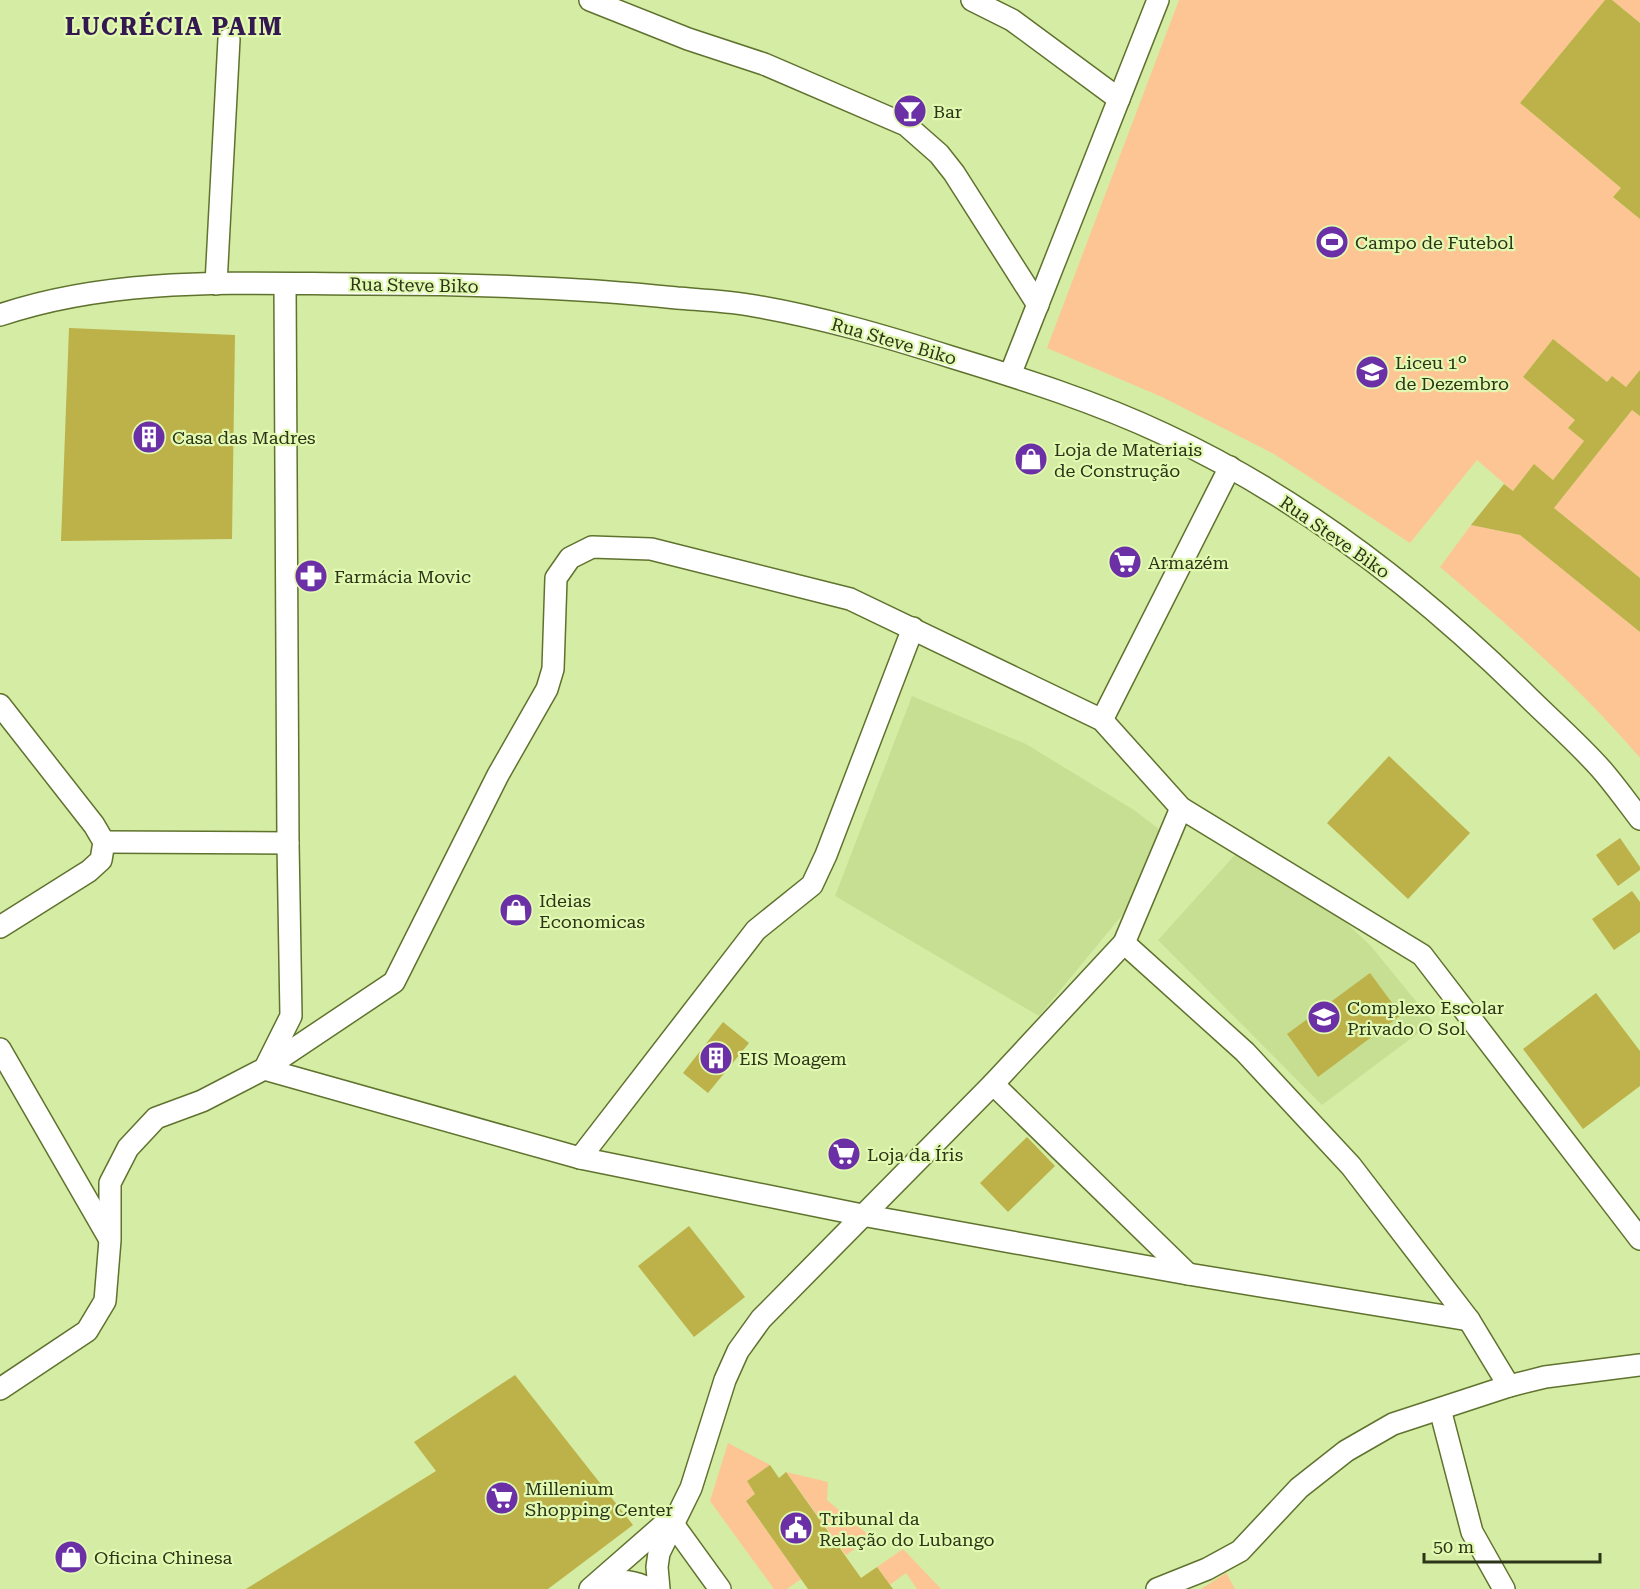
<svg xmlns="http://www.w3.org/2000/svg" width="1640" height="1589" viewBox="0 0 1640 1589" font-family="'Roboto Serif',serif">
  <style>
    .built { fill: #c7df92 }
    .green { fill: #fdc593 }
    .building { fill: #bdb149 }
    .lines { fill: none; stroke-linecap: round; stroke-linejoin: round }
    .minor-casing { stroke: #5f722e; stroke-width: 24 }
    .tertiary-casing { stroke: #5f722e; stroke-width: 30 }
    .minor { stroke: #fff; stroke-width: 21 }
    .tertiary { stroke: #fff; stroke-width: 27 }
    .labels { text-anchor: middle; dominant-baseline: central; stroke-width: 4.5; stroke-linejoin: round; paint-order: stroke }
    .poi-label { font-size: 18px; fill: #2c3518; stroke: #e2f9b1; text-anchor: start }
    .street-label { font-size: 18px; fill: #2c3518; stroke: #e2f9b1 }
    .district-label { font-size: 24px; font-weight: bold; letter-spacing: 1.5px; fill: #341851; stroke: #e2f9b1 }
  </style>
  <rect width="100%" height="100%" fill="#d5eca4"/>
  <!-- built -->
  <g class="built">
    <path d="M912,696L1026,744L1134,810L1180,845L1039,1016L835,896Z"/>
    <path d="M1252,836L1370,945L1433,1022L1322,1105L1158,940Z"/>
  </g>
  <!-- green -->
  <g class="green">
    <path d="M1179,0H1605L1520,103L1621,188L1613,197L1640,219V370L1626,387L1612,376L1607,382L1553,339L1523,377L1575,420L1568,428L1584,441L1553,480L1534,464L1513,491L1477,460L1410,543L1274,454L1162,397L1047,348Z"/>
    <path d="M1612,0H1640V23Z"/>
    <path d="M1632,410L1640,416V578L1554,508Z"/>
    <path d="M1471,525L1520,535L1640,632V758C1580,687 1510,627 1440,567Z"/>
    <path d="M728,1443L770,1465L747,1481L755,1494L746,1501L801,1579L787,1589H774L710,1501Z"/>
    <path d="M786,1472L828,1482L827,1500L871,1537L846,1555Z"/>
    <path d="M903,1549L941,1589H917L906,1573L884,1589H872L886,1579L877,1567Z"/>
    <path d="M1226,1573L1235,1589H1201Z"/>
  </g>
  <!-- building -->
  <g class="building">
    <path d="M1605,0H1612L1640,23V219L1613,197L1621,188L1520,103Z"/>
    <path d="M69,328L235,335L232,539L61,541Z"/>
    <path d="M1553,339L1607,382L1612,376L1626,387L1640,370V416L1632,410L1554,508L1640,578V632L1520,535L1471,525L1504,484L1513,491L1534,464L1553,480L1584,441L1568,428L1575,420L1523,377Z"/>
    <path d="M1389,756L1470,833L1408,899L1327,823Z"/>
    <path d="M1620,838L1640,867V870L1618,886L1596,855Z"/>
    <path d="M1632,891L1640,902V932L1614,950L1592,919Z"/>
    <path d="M1370,973L1401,1015L1318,1077L1287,1034Z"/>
    <path d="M1596,993L1640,1051V1086L1583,1129L1523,1049Z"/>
    <path d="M723,1022L749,1043L708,1093L683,1073Z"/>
    <path d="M1027,1137L1055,1166L1008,1212L980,1183Z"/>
    <path d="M689,1226L745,1297L694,1337L638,1266Z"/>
    <path d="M515,1375L633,1525L548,1589H246L436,1471L414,1442Z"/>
    <path d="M770,1465L779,1478L786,1472L861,1578L877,1567L893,1589H808L746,1501L755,1494L747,1481Z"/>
  </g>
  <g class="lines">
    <defs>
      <g id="minor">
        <path d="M590,0L688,39L764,64L906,125L939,154L954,173L1038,305"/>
        <path d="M972,0L1012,20L1119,99"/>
        <path d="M216,284L229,39"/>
        <path d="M0,315C118,275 246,284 369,284C472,284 574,287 677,298C701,300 725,301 749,305C817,316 885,336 951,357C1023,379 1096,402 1164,434C1298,496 1418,589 1523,692C1549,718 1577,742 1601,769C1615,785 1627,802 1640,819"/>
        <path d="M1010,375L1158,0"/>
        <path d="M0,705L94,825L104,842L101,860L89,871L0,927"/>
        <path d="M1102,720L1230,467"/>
        <path d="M104,842L288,843"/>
        <path d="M1124,943L1245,1052L1351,1166L1469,1320L1509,1386"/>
        <path d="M0,1049L109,1238"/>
        <path d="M266,1066L291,1016L288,843L285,284"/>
        <path d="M264,1069L580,1158L862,1215L1188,1274L1469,1320"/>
        <path d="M993,1084L1188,1274"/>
        <path d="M580,1158L756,930L812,885L826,855L913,628"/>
        <path d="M0,1389L87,1331L105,1301L110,1240V1183L128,1148L156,1118L202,1101L264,1069L394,982L498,775L547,689L553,669L556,578L570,558L592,547L651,549L850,599L1102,720L1181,808L1422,955L1640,1239"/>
        <path d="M1440,1409L1472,1532L1504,1589"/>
        <path d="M673,1524L720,1589"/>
        <path d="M590,1589L670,1519"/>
        <path d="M659,1589L657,1567L659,1553L691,1488L725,1380L738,1351L761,1319L993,1084L1124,943L1181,808"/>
        <path d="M1157,1589L1207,1569L1240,1551L1299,1488L1346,1451L1393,1424L1509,1386L1545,1377L1640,1365"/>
      </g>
      <path id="tertiary" d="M598,1589C614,1584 627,1582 643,1589"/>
    </defs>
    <!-- minor casing -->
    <use href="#minor" class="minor-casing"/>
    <!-- tertiary casing -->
    <use href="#tertiary" class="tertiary-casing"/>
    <!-- minor -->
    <use href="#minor" class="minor"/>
    <!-- tertiary -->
    <use href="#tertiary" class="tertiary"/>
  </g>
  <!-- icons -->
  <defs>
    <symbol id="bar-disc" viewBox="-11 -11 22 22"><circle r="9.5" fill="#6c30a6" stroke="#e2f9b1"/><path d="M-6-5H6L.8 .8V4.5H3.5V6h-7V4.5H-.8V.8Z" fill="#fff"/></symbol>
    <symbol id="stadium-disc" viewBox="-11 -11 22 22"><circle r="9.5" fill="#6c30a6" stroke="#e2f9b1"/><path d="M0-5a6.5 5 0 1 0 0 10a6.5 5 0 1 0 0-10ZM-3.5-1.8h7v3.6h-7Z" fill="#fff"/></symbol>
    <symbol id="school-disc" viewBox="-11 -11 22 22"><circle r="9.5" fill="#6c30a6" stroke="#e2f9b1"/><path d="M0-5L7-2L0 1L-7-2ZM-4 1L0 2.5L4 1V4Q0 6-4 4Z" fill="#fff"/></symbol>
    <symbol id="building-disc" viewBox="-11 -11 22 22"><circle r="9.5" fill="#6c30a6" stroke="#e2f9b1"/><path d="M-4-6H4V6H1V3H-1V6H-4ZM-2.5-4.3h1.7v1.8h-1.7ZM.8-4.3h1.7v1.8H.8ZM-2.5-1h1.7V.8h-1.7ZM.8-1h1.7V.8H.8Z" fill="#fff"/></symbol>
    <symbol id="shop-disc" viewBox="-11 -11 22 22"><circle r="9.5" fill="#6c30a6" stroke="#e2f9b1"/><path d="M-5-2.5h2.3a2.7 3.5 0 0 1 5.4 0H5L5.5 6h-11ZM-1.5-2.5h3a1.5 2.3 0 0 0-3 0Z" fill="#fff"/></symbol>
    <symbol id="supermarket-disc" viewBox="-11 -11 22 22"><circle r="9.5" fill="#6c30a6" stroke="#e2f9b1"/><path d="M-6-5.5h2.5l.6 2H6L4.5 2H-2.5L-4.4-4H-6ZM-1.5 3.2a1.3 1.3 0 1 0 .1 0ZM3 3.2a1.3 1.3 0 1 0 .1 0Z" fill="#fff"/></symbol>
    <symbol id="pharmacy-disc" viewBox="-11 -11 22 22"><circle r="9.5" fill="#6c30a6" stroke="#e2f9b1"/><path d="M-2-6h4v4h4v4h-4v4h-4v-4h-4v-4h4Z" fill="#fff"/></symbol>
    <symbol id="civic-disc" viewBox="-11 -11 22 22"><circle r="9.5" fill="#6c30a6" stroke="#e2f9b1"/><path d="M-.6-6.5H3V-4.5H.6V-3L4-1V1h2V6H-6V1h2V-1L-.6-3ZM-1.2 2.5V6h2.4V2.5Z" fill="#fff"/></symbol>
  </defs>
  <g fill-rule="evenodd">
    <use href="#bar-disc" x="891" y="92" width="38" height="38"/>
    <use href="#stadium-disc" x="1313" y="223" width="38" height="38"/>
    <use href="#school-disc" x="1353" y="353" width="38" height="38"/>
    <use href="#building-disc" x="130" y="418" width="38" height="38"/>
    <use href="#shop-disc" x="1012" y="440" width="38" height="38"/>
    <use href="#supermarket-disc" x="1106" y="543" width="38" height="38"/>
    <use href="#pharmacy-disc" x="292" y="557" width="38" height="38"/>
    <use href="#shop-disc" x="497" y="891" width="38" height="38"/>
    <use href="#school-disc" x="1305" y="998" width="38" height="38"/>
    <use href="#building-disc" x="697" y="1039" width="38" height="38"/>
    <use href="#supermarket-disc" x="825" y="1135" width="38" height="38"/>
    <use href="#supermarket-disc" x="483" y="1479" width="38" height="38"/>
    <use href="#civic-disc" x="777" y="1509" width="38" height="38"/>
    <use href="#shop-disc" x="52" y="1538" width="38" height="38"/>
  </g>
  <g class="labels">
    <!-- poi labels -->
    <g class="poi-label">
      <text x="933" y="111">Bar</text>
      <text x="1355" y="242">Campo de Futebol</text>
      <text x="1395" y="362">Liceu 1º<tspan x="1395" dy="21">de Dezembro</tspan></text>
      <text x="172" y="437">Casa das Madres</text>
      <text x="1054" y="449">Loja de Materiais<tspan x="1054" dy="21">de Construção</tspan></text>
      <text x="1148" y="562">Armazém</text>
      <text x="334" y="576">Farmácia Movic</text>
      <text x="539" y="900">Ideias<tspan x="539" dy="21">Economicas</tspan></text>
      <text x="1347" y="1007">Complexo Escolar<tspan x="1347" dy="21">Privado O Sol</tspan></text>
      <text x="739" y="1058">EIS Moagem</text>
      <text x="867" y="1154">Loja da Íris</text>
      <text x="525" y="1488">Millenium<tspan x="525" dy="21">Shopping Center</tspan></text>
      <text x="819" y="1518">Tribunal da<tspan x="819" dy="21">Relação do Lubango</tspan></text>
      <text x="94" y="1557">Oficina Chinesa</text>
    </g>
    <!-- street labels -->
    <g class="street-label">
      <text transform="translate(414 285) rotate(1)">Rua Steve Biko</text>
      <text transform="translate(894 341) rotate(16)">Rua Steve Biko</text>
      <text transform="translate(1335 537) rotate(35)">Rua Steve Biko</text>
    </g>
    <!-- district labels -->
    <g class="district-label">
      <text x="174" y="27">LUCRÉCIA PAIM</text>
    </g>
  </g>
  <!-- scale -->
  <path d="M1424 1553v9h176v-9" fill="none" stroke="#2c3518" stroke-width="3"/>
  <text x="1433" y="1553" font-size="18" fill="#2c3518" stroke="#e2f9b1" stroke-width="4.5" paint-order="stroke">50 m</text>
</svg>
